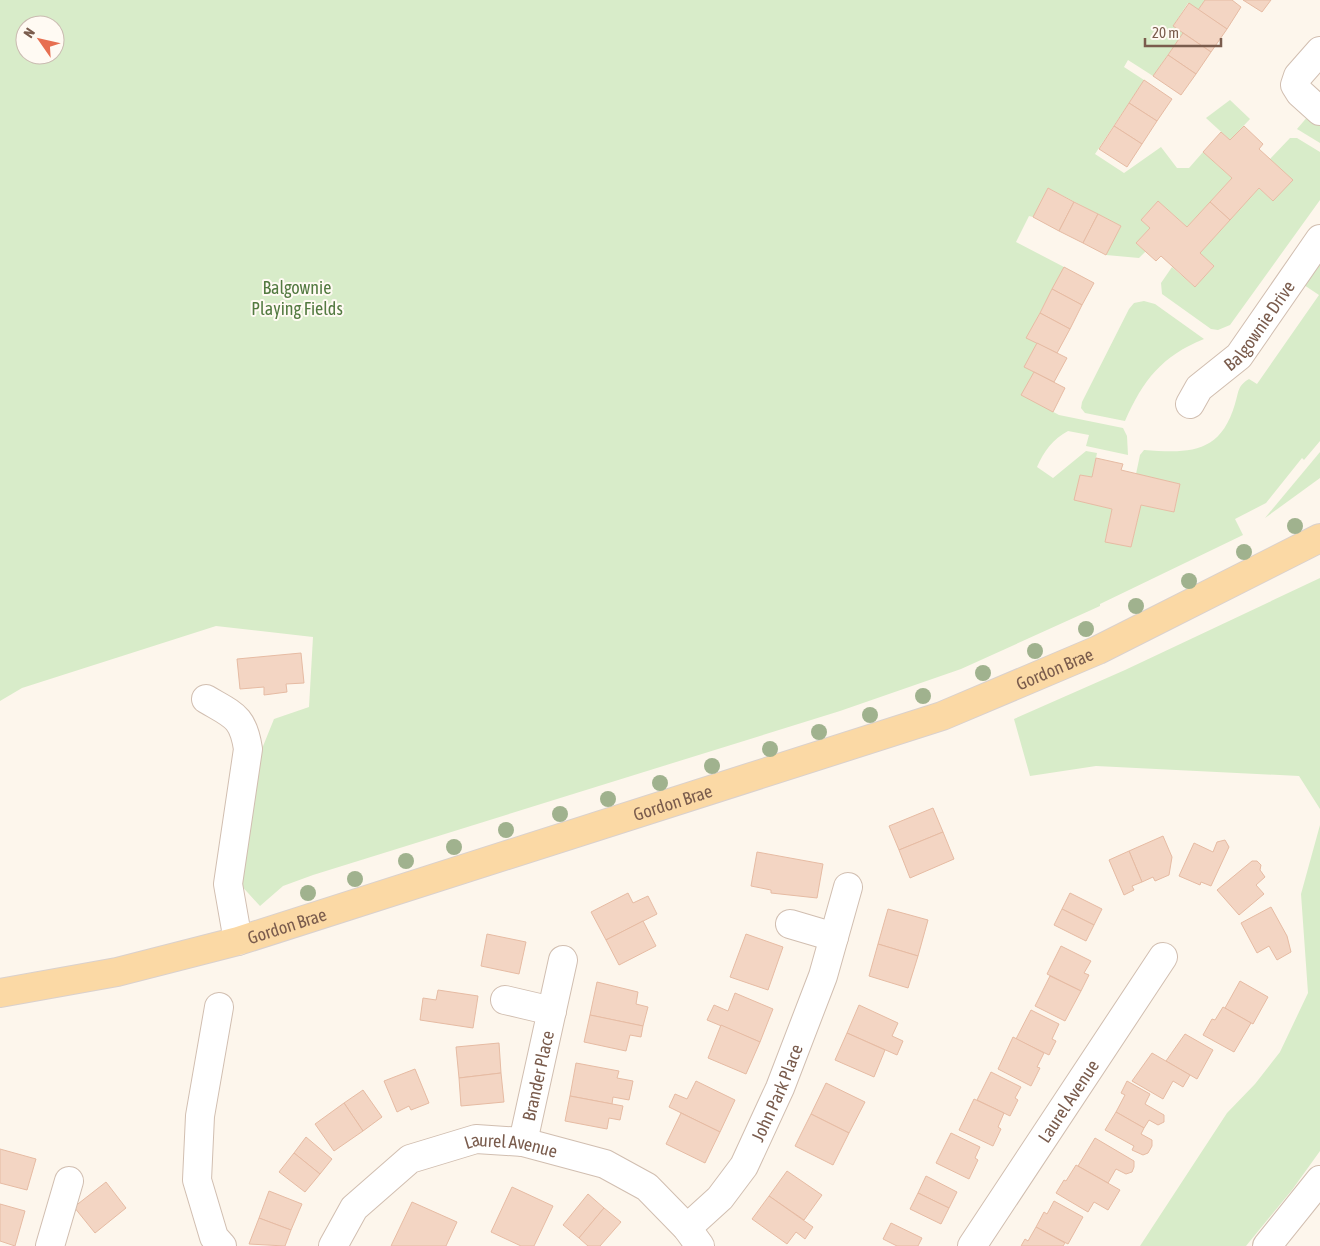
<svg xmlns="http://www.w3.org/2000/svg" width="1320" height="1246" viewBox="0 0 1320 1246" font-family="'Asap Condensed',sans-serif">
  <style>
    .green { fill: #d8ecc9; fill-rule: evenodd }
    .building { fill: #f3d5c3; stroke: #e6bba3 }
    .lines { fill: none; stroke-linecap: round; stroke-linejoin: round }
    .minor-casing { stroke: #d1beb0; stroke-width: 30 }
    .major-casing { stroke: #dad1cd; stroke-width: 30 }
    .minor { stroke: #fff; stroke-width: 28 }
    .major { stroke: #fbd9a5; stroke-width: 28 }
    .tree { fill: #a0b28e }
    .labels { text-anchor: middle; dominant-baseline: central; stroke-width: 4; stroke-linejoin: round; paint-order: stroke }
    .park-label { font-size: 18px; fill: #537a41; stroke: #fffaf3 }
    .street-label { font-size: 18px; fill: #7a5c4d; stroke: #fffaf3 }
  </style>
  <rect width="100%" height="100%" fill="#fdf6ec"/>
  <!-- green -->
  <g class="green">
    <path d="M0,0H1205L1198,10L1188,3L1173,26L1183,33L1153,76L1128,60L1124,67L1144,80L1095,154L1124,173L1161,147L1177,168H1189L1203,152L1232,178L1187,227L1158,201L1141,220L1150,228L1136,243L1146,251L1139,258L1106,255L1121,226L1048,188L1033,217L1029,216L1016,242L1064,267L1027,337L1037,343L1025,366L1034,372L1022,395L1059,415L1123,428L1127,436L1128,455L1086,446L1089,435L1068,431C1053,439 1044,451 1037,467L1053,478L1086,451L1097,453L1092,477L1080,475L1075,500L1112,509L1105,541L1131,547L1141,505L1174,512L1180,484L1136,474L1140,455L1144,450C1188,453 1220,455 1235,404C1239,392 1237,386 1249,379L1257,384L1319,295L1304,285L1320,252V441L1304,460L1302,458L1266,503L1235,519L1243,535L1100,604V606L961,669L840,711L313,875L283,886L260,906L238,882L251,776L274,719L309,707L313,637L216,626L22,688L0,701ZM25,25H55V55H25Z"/>
    <path d="M1230,100L1250,119L1230,140L1206,118Z"/>
    <path d="M1309,115L1320,125V143L1297,129Z"/>
    <path d="M1290,138H1297L1320,152V200L1230,325L1218,330L1211,329L1162,294L1161,283L1172,267L1195,287L1214,266L1200,253L1259,188L1273,201L1292,180L1270,159Z"/>
    <path d="M1144,301L1155,304L1204,339C1162,356 1143,380 1125,421L1085,413L1081,408L1082,402L1129,309L1134,303Z"/>
    <path d="M1320,452V478L1265,518Z"/>
    <path d="M1320,578V809L1299,776L1096,766L1030,776L1014,719L1125,670Z"/>
    <path d="M1320,825V1151L1292,1190L1246,1246H1140L1227,1113L1255,1084L1280,1052L1308,993L1301,894Z"/>
  </g>
  <!-- building -->
  <g class="building">
    <path d="M1205,0H1232L1241,7L1227,29L1198,10Z"/>
    <path d="M1243,0H1271L1262,12Z"/>
    <path d="M1189,3L1227,29L1211,52L1173,26Z"/>
    <path d="M1183,33L1211,52L1196,74L1168,55Z"/>
    <path d="M1168,55L1196,74L1181,95L1153,76Z"/>
    <path d="M1144,80L1172,99L1157,121L1129,103Z"/>
    <path d="M1129,103L1157,121L1142,144L1114,126Z"/>
    <path d="M1114,126L1142,144L1127,167L1099,149Z"/>
    <path d="M1244,126L1263,144L1259,149L1293,180L1273,201L1259,188L1230,220L1210,202L1232,178L1203,152L1221,132L1230,140Z"/>
    <path d="M1048,188L1074,202L1059,231L1033,217Z"/>
    <path d="M1158,201L1187,227L1210,202L1230,220L1200,253L1214,266L1195,287L1161,256L1156,261L1136,243L1150,228L1141,220Z"/>
    <path d="M1074,202L1098,214L1083,243L1059,231Z"/>
    <path d="M1098,214L1121,226L1106,255L1083,243Z"/>
    <path d="M1064,267L1094,283L1082,305L1052,289Z"/>
    <path d="M1052,289L1082,305L1070,329L1040,313Z"/>
    <path d="M1040,313L1070,329L1057,353L1026,338Z"/>
    <path d="M1037,343L1067,358L1054,382L1024,367Z"/>
    <path d="M1034,372L1065,388L1053,412L1021,395Z"/>
    <path d="M1096,458L1123,464L1121,470L1180,484L1174,512L1141,505L1131,547L1105,542L1112,509L1074,500L1080,475L1092,477Z"/>
    <path d="M301,653L304,683L286,684L287,692L264,695V687L240,689L237,659Z"/>
    <path d="M933,808L943,832L899,850L889,826Z"/>
    <path d="M943,832L954,859L910,878L899,850Z"/>
    <path d="M1163,836L1172,857L1169,875L1155,881L1153,877L1142,882L1129,851Z"/>
    <path d="M1225,840L1229,847L1211,886L1201,882L1200,885L1179,876L1194,843L1213,852L1217,842Z"/>
    <path d="M1129,851L1142,882L1132,886L1134,890L1124,895L1109,860Z"/>
    <path d="M757,852L823,864L817,898L771,893V890L751,886Z"/>
    <path d="M1252,861H1257L1261,865L1260,870L1265,877L1256,885L1264,894L1239,915L1217,890Z"/>
    <path d="M628,893L633,903L648,896L657,914L606,940L591,912Z"/>
    <path d="M1070,893L1102,909L1094,925L1062,909Z"/>
    <path d="M1271,907L1287,936L1291,952L1277,960L1269,946L1257,953L1241,923Z"/>
    <path d="M888,909L928,920L918,956L878,944Z"/>
    <path d="M1062,909L1094,925L1086,941L1054,925Z"/>
    <path d="M643,921L656,946L619,965L606,940Z"/>
    <path d="M487,934L526,942L519,974L481,966Z"/>
    <path d="M746,934L783,947L768,990L730,977Z"/>
    <path d="M878,944L918,956L908,988L869,976Z"/>
    <path d="M1061,946L1091,961L1084,973L1089,975L1081,991L1047,974Z"/>
    <path d="M1050,976L1081,991L1065,1021L1035,1006Z"/>
    <path d="M1240,981L1268,997L1253,1024L1225,1008Z"/>
    <path d="M597,982L638,992L636,1004L648,1007L643,1026L590,1015Z"/>
    <path d="M438,990L478,996L473,1028L420,1020L423,998L436,1000Z"/>
    <path d="M735,993L773,1009L760,1042L707,1020L714,1005L728,1011Z"/>
    <path d="M859,1005L898,1023L892,1036L903,1041L897,1055L847,1033Z"/>
    <path d="M1223,1007L1251,1023L1234,1052L1203,1035L1212,1019L1215,1020Z"/>
    <path d="M1031,1010L1059,1024L1052,1039L1056,1041L1049,1055L1016,1039Z"/>
    <path d="M590,1015L643,1026L641,1037L630,1035L626,1051L584,1042Z"/>
    <path d="M721,1025L760,1042L746,1074L708,1058Z"/>
    <path d="M847,1033L885,1050L874,1077L835,1060Z"/>
    <path d="M1185,1034L1213,1050L1197,1079L1166,1061Z"/>
    <path d="M1013,1037L1044,1053L1037,1067L1040,1068L1031,1086L998,1069Z"/>
    <path d="M499,1043L501,1073L459,1078L456,1047Z"/>
    <path d="M1152,1053L1190,1075L1183,1087L1173,1081L1163,1099L1132,1081Z"/>
    <path d="M576,1063L619,1071L617,1078L633,1081L629,1100L613,1097L612,1104L570,1096Z"/>
    <path d="M415,1069L429,1103L411,1110L409,1106L397,1112L384,1081Z"/>
    <path d="M991,1072L1021,1087L1015,1098L1018,1100L1010,1116L977,1100Z"/>
    <path d="M501,1073L504,1102L461,1106L459,1078Z"/>
    <path d="M696,1081L735,1100L720,1132L669,1107L675,1094L687,1099Z"/>
    <path d="M1127,1081L1150,1094L1145,1104L1164,1115V1122L1158,1125L1149,1120L1144,1128L1116,1112L1125,1095L1121,1093Z"/>
    <path d="M826,1083L865,1102L849,1133L811,1114Z"/>
    <path d="M363,1090L382,1117L363,1131L344,1103Z"/>
    <path d="M570,1096L623,1106L620,1120L609,1118L607,1129L565,1121Z"/>
    <path d="M974,1099L1004,1113L998,1127L1001,1129L993,1146L959,1130Z"/>
    <path d="M344,1103L363,1131L334,1151L315,1124Z"/>
    <path d="M1116,1112L1144,1128L1141,1134L1152,1140V1146L1148,1153L1143,1155L1132,1150L1134,1146L1105,1130Z"/>
    <path d="M681,1113L720,1132L705,1163L666,1144Z"/>
    <path d="M811,1114L849,1133L833,1165L795,1146Z"/>
    <path d="M951,1133L980,1147L975,1158L978,1160L969,1179L936,1163Z"/>
    <path d="M306,1137L332,1159L320,1174L294,1153Z"/>
    <path d="M1095,1138L1134,1161V1167L1132,1172L1126,1174L1116,1169L1108,1183L1078,1166Z"/>
    <path d="M0,1149L36,1159L27,1190L0,1183Z"/>
    <path d="M294,1153L320,1174L305,1192L279,1172Z"/>
    <path d="M1076,1165L1120,1190L1108,1210L1094,1202L1088,1212L1056,1193L1064,1180L1066,1181Z"/>
    <path d="M787,1171L822,1195L804,1220L769,1196Z"/>
    <path d="M926,1176L957,1192L949,1208L918,1193Z"/>
    <path d="M106,1182L126,1208L95,1233L74,1207Z"/>
    <path d="M512,1187L553,1206L534,1246H521L491,1232Z"/>
    <path d="M269,1191L302,1204L291,1230L259,1218Z"/>
    <path d="M918,1193L949,1208L941,1224L910,1209Z"/>
    <path d="M588,1194L604,1208L579,1238L563,1225Z"/>
    <path d="M769,1196L813,1227L805,1239L796,1232L787,1244L752,1219Z"/>
    <path d="M1054,1201L1083,1217L1068,1244L1036,1227L1044,1212L1047,1214Z"/>
    <path d="M412,1202L457,1222L446,1246H391Z"/>
    <path d="M0,1204L25,1211L15,1246L0,1241Z"/>
    <path d="M604,1208L621,1222L600,1246H588L579,1238Z"/>
    <path d="M259,1218L291,1230L285,1246L249,1244Z"/>
    <path d="M891,1223L922,1238L918,1246H897L883,1239Z"/>
    <path d="M1036,1227L1065,1243L1063,1246H1021L1025,1239L1028,1241Z"/>
  </g>
  <g class="lines">
    <defs>
      <g id="minor">
        <path d="M1320,51L1298,76L1295,85L1300,93L1320,111"/>
        <path id="s1" d="M1190,404L1199,388L1239,356L1320,239"/>
        <path d="M206,699C233,715 243,716 248,749L228,884L238,941"/>
        <path d="M790,924L834,937"/>
        <path d="M505,1000L552,1011"/>
        <path d="M219,1007L200,1116L197,1180L214,1237L222,1246"/>
        <path id="s2" d="M523,1142L563,960"/>
        <path id="s3" d="M687,1228L720,1198L744,1166L780,1088L823,976L848,887"/>
        <path d="M50,1246L69,1181"/>
        <path id="s4" d="M333,1246L354,1208L410,1159L476,1139L523,1142L605,1164L647,1187L687,1228L700,1246"/>
        <path id="s5" d="M972,1246L1163,957"/>
        <path d="M1267,1246L1320,1180"/>
      </g>
      <g id="major">
        <path id="s6" d="M0,993L117,972L238,941L942,716L1098,650L1320,538"/>
      </g>
    </defs>
    <!-- minor casing -->
    <use href="#minor" class="minor-casing"/>
    <!-- major casing -->
    <use href="#major" class="major-casing"/>
    <!-- minor -->
    <use href="#minor" class="minor"/>
    <!-- major -->
    <use href="#major" class="major"/>
  </g>
  <!-- trees -->
  <g class="tree">
    <circle cx="1295" cy="526" r="8"/>
    <circle cx="1244" cy="552" r="8"/>
    <circle cx="1189" cy="581" r="8"/>
    <circle cx="1136" cy="606" r="8"/>
    <circle cx="1086" cy="629" r="8"/>
    <circle cx="1035" cy="651" r="8"/>
    <circle cx="983" cy="673" r="8"/>
    <circle cx="923" cy="696" r="8"/>
    <circle cx="870" cy="715" r="8"/>
    <circle cx="819" cy="732" r="8"/>
    <circle cx="770" cy="749" r="8"/>
    <circle cx="712" cy="766" r="8"/>
    <circle cx="660" cy="783" r="8"/>
    <circle cx="608" cy="799" r="8"/>
    <circle cx="560" cy="814" r="8"/>
    <circle cx="506" cy="830" r="8"/>
    <circle cx="454" cy="847" r="8"/>
    <circle cx="406" cy="861" r="8"/>
    <circle cx="355" cy="879" r="8"/>
    <circle cx="308" cy="893" r="8"/>
  </g>
  <g class="labels">
    <!-- park labels -->
    <g class="park-label">
      <text x="297" y="287">Balgownie<tspan x="297" dy="21">Playing Fields</tspan></text>
    </g>
    <!-- street labels -->
    <g class="street-label">
      <text stroke="none"><textPath href="#s1" startOffset="106">Balgownie Drive</textPath></text>
      <text stroke="none"><textPath href="#s6" startOffset="1105">Gordon Brae</textPath></text>
      <text stroke="none"><textPath href="#s6" startOffset="700">Gordon Brae</textPath></text>
      <text stroke="none"><textPath href="#s6" startOffset="295">Gordon Brae</textPath></text>
      <text stroke="none"><textPath href="#s2" startOffset="68">Brander Place</textPath></text>
      <text stroke="none"><textPath href="#s3" startOffset="165">John Park Place</textPath></text>
      <text stroke="none"><textPath href="#s5" startOffset="174">Laurel Avenue</textPath></text>
      <text stroke="none"><textPath href="#s4" startOffset="222">Laurel Avenue</textPath></text>
    </g>
  </g>
  <!-- north arrow -->
  <g transform="translate(40 40) rotate(304)"><circle r="24" fill="#fffaf3" stroke="#cabbb1"/>
  <path d="M0-4L9 19L0 12L-9 19Z" fill="#e76f51"/>
  <text y="-8" font-size="14" font-weight="bold" text-anchor="middle" fill="#7a5c4d">N</text>
  </g>
  <!-- scale -->
  <path d="M1145 38v8h76v-8" fill="none" stroke="#7a5c4d" stroke-width="2.5"/>
  <text x="1152" y="38" font-size="15" fill="#7a5c4d" stroke="#fffaf3" stroke-width="4" paint-order="stroke">20 m</text>
</svg>
